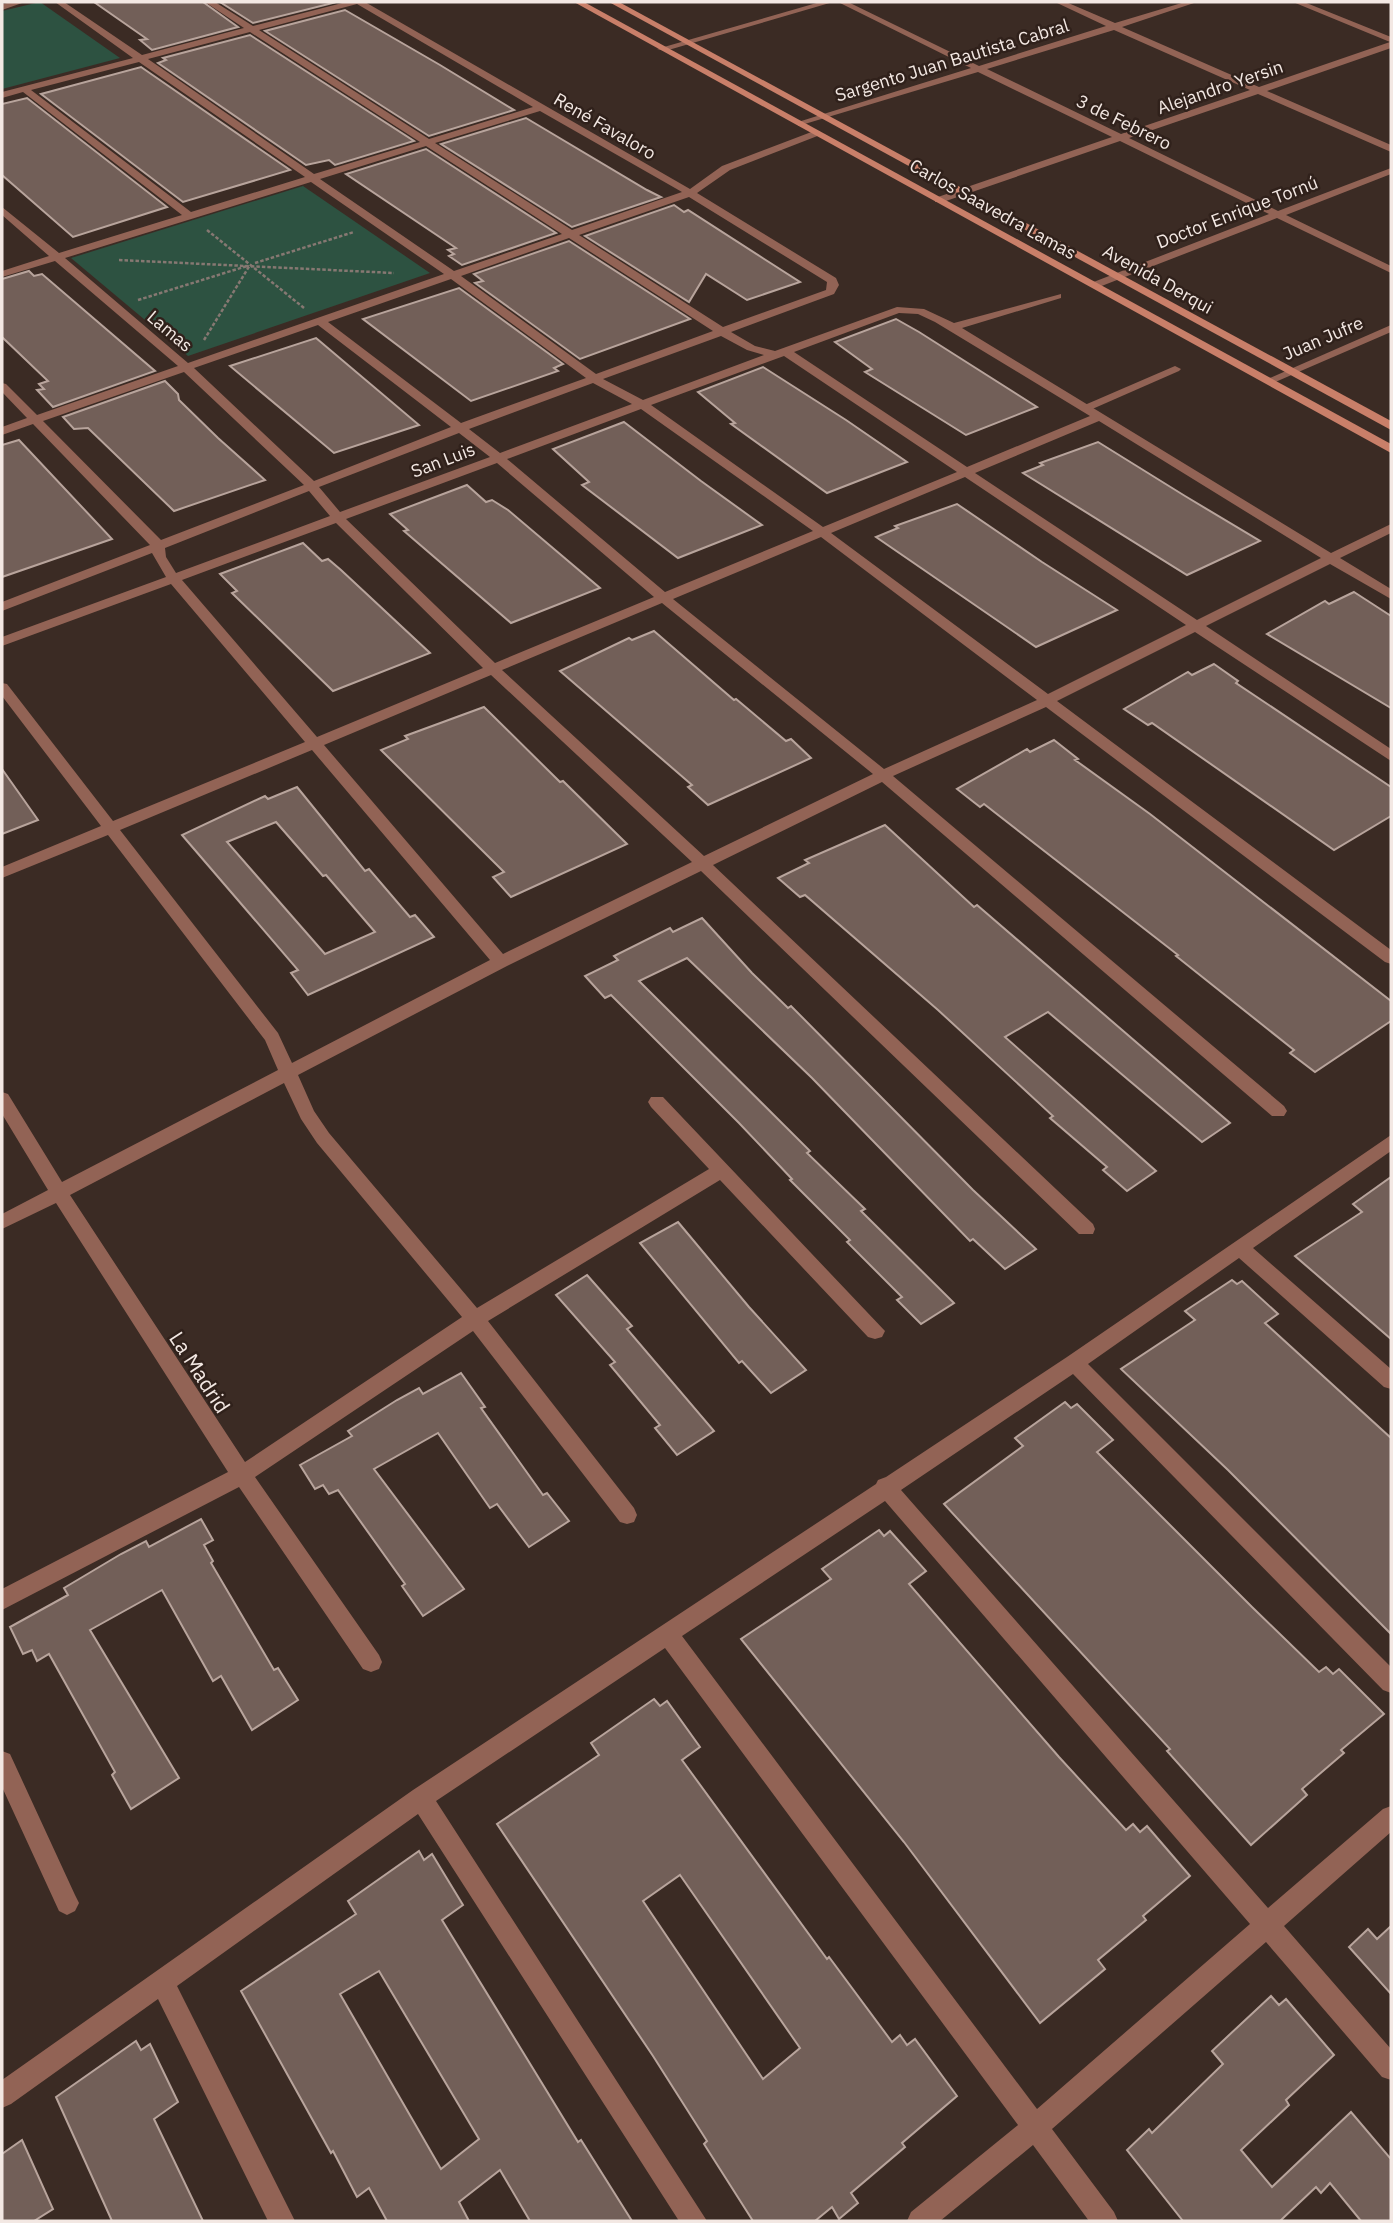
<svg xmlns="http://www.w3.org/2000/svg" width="1393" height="2223" viewBox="0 0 1393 2223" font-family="'IBM Plex Sans',sans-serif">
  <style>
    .green { fill: #2d5241 }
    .building { fill: #725f58; stroke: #b8a49c; stroke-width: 2; fill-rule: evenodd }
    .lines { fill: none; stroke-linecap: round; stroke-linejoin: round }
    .path { stroke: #867872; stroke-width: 2.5; stroke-dasharray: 3.5 2; stroke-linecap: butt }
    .service { fill: #926355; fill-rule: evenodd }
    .minor { fill: #926355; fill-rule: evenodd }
    .secondary { fill: #c97f69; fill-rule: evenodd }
    .labels { text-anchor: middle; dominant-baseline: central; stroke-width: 5; stroke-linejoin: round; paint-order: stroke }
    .far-street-label { font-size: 18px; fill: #f3e8e3; stroke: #30211b }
    .street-label { font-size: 21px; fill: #f3e8e3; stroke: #30211b }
  </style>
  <rect width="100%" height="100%" fill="#3b2b24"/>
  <!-- green -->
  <g class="green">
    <path d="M40,2L120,58L2,89V11Z"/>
    <path d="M303,186L430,273L188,356L71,258Z"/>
  </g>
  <!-- building -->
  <g class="building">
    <path d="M94,2H203L238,27L152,50L140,40L147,39Z"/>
    <path d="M220,2H331L333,3L253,23Z"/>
    <path d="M345,10L440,65L514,110L429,136L265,31Z"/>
    <path d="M250,35L414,141L335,165L329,160L306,165L158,63L166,60L163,58Z"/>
    <path d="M141,67L290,170L183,202L41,94Z"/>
    <path d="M27,98L167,207L73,237L2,175V104Z"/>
    <path d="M526,118L647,190L661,197L572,227L441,144Z"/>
    <path d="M426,149L556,233L462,265L449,256L454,254L448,250L456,248L346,174Z"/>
    <path d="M674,205L684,212L688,210L800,282L747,300L706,274L689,302L585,236Z"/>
    <path d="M569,241L690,319L580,359L475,283L483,281L474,274Z"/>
    <path d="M29,271L34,276L42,274L155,371L53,407L37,390L44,389L39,384L48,381L2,337V279Z"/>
    <path d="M459,288L563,364L554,368L558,371L471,401L363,319Z"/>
    <path d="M896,319L919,332L1037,407L966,435L865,372L872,369L835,342Z"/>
    <path d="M316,338L419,425L334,453L230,366Z"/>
    <path d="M763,367L846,420L907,462L827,493L731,424L735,423L698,392Z"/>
    <path d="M165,381L178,394L179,400L218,438L265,480L174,511L88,428L74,429L63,417Z"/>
    <path d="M624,422L701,481L762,525L678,558L582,485L589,482L553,449Z"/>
    <path d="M19,440L112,539L2,577V445Z"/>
    <path d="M1098,442L1185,496L1260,541L1187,575L1023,473L1043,465L1040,463Z"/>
    <path d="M467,485L486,502L492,500L508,510L600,588L511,623L404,531L408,530L390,514Z"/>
    <path d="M957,504L1042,562L1117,610L1036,647L876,537L898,528L895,526Z"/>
    <path d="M303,543L322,561L328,559L341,570L430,653L333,691L232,593L237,591L220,574Z"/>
    <path d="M1354,592L1391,616V708L1267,634L1325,601L1329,604Z"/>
    <path d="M654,631L734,700L736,699L786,741L791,739L811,758L708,805L688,787L692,785L560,671L629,638L632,640Z"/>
    <path d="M1214,664L1238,681L1236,683L1391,787V816L1334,850L1152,723L1148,725L1124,709L1188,672L1192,675Z"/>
    <path d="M484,707L560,782L563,781L627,844L511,897L493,877L504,872L381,750L408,739L405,736Z"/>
    <path d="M1054,740L1078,759L1075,760L1150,814L1391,1001V1021L1315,1072L1290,1053L1294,1050L1176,956L1178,955L984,804L980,807L957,789L1027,749L1030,752Z"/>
    <path d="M2,769L38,820L2,834Z"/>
    <path d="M297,787L365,871L369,869L410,917L415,915L434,937L308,995L291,973L298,970L182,835L265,796L268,799ZM276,822L323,876L326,875L375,932L325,954L227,842Z"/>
    <path d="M885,825L974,907L977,905L1230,1123L1202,1142L1048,1012L1005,1037L1156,1171L1127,1191L1103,1170L1107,1167L1050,1118L1053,1116L938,1010L805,895L800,897L778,878L809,863L805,860Z"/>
    <path d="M702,918L752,973L788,1008L791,1006L973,1190L1036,1249L1005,1269L973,1239L970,1241L812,1078L687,958L639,981L810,1151L807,1153L865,1209L861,1211L954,1303L921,1324L897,1300L902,1297L847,1242L850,1240L790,1180L792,1179L739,1123L611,995L605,998L585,976L618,960L614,956L670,928L673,932Z"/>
    <path d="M1391,1177V1339L1295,1256L1362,1212L1353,1204Z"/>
    <path d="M678,1222L749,1307L806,1370L771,1393L742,1361L739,1363L640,1243Z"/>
    <path d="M587,1275L632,1326L627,1329L714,1431L677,1455L655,1428L660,1425L610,1365L615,1362L556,1295Z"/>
    <path d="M1232,1280L1237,1284L1242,1281L1278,1314L1265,1323L1391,1438V1634L1228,1470L1121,1369L1195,1320L1185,1311Z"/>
    <path d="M461,1373L485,1407L481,1408L543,1495L547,1493L569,1521L529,1547L497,1504L490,1508L438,1433L374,1469L464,1589L423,1616L402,1586L405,1584L338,1490L329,1494L323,1485L315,1489L300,1465L352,1436L348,1431L397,1400L419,1388L423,1394Z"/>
    <path d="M1065,1402L1071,1408L1077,1404L1113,1440L1097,1452L1252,1607L1319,1672L1326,1667L1333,1674L1339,1669L1384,1714L1341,1750L1344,1753L1302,1789L1307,1795L1251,1845L1167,1751L1170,1749L944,1504L1023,1446L1015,1438Z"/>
    <path d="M201,1519L213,1540L204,1545L213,1561L211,1563L274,1670L278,1668L298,1700L252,1730L221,1676L213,1681L162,1590L90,1630L179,1778L131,1809L112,1775L115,1772L49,1654L37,1661L32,1650L23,1654L10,1627L68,1595L64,1588L121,1554L146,1541L149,1547Z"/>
    <path d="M879,1530L884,1536L890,1531L926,1571L909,1584L1059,1757L1126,1830L1133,1824L1140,1832L1147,1826L1190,1876L1143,1916L1146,1920L1098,1960L1105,1969L1040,2023L904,1842L741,1639L831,1579L822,1569Z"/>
    <path d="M654,1699L660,1706L667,1701L700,1747L682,1760L827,1959L829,1957L892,2042L900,2035L907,2045L915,2039L957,2096L902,2143L905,2147L851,2193L858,2203L839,2219L832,2207L815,2221H753L704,2144L707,2141L653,2056L497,1824L599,1755L591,1743ZM680,1875L800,2048L763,2079L643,1901Z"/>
    <path d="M419,1851L424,1860L432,1854L463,1905L442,1920L578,2142L581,2140L632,2221H530L500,2170L459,2202L469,2221H387L369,2188L357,2197L333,2151L331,2153L241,1991L356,1914L348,1901ZM379,1971L479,2139L441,2169L340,1994Z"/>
    <path d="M1391,1926V1994L1349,1947L1368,1929L1377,1939Z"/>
    <path d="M1271,1996L1279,2005L1286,1999L1334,2055L1286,2100L1289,2105L1241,2150L1272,2187L1351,2112L1391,2159V2221H1361L1330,2183L1321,2193L1316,2187L1280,2221H1183L1127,2150L1149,2129L1152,2133L1223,2064L1212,2051Z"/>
    <path d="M136,2041L141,2050L150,2044L178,2102L154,2119L203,2221H112L56,2097Z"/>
    <path d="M22,2140L53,2209L34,2221H2V2154Z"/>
  </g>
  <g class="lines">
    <!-- path -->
    <g class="path">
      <path d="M207,230L304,308"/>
      <path d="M119,260L394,273"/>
      <path d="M255,263L354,232"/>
      <path d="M138,300L247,266"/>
      <path d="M204,340L250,265"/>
    </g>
    <!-- service -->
    <path class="service" d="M1175,366L1181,369L1179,371L1090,410L1080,407Z"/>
    <!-- minor -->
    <g class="minor">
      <path d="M12,2H25L2,10V4Z"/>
      <path d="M55,2H64L142,55L244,28L205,2H215L253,26L346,2H365L690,189L722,166L814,131H820V135L730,170L697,193L836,278L839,285L834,294L731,332L755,346L775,351L897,307L924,309L954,323L1061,294V298L962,328L1331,553L1391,524V533L1340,558L1391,589V599L1330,564L1206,626L1391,749V761L1195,632L1057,701L1391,950V964L1385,962L1046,707L893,776L1284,1106L1287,1111L1284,1116H1272L882,782L713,865L1093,1224L1095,1229L1093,1234H1079L701,871L507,966L298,1075L314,1111L329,1133L477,1308L709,1169L651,1107L648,1102L651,1097H663L885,1331L882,1337L875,1339L868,1337L720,1180L488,1321L634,1508L637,1515L634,1522L627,1524L620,1522L473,1331L255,1477L379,1655L382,1662L379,1669L371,1672L363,1669L239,1487L2,1610V1589L228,1472L56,1203L2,1229V1214L48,1190L2,1114V1092L8,1094L62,1182L278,1070L265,1040L108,835L2,878V867L101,826L2,696V683L7,684L113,821L305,742L171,584L2,646V637L166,577L152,553L2,611V602L150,545L33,424L2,435V427L27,418L2,392V383L6,384L37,415L178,366L55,261L2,277V271L49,256L2,215V207L59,253L182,215L23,92L2,98V92L133,58ZM357,4L533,107L429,139L259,30ZM250,32L420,142L314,174L148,59ZM139,62L305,177L191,212L31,90ZM540,111L682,192L572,230L435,143ZM426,146L562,234L454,271L320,179ZM311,182L444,274L188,363L65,258ZM689,197L827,282L826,290L723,327L579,235ZM569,238L713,331L596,374L461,276ZM451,279L586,378L461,423L328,322ZM899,313L918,314L935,322L1090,416L967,467L794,352ZM318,325L451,427L314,481L194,368ZM721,336L747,350L764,355L643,400L603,379ZM784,356L957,472L823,527L651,405ZM184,372L304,485L161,540L43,421ZM593,383L632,404L500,453L469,429ZM641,409L813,531L665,592L507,459ZM1099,421L1321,558L1197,620L975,473ZM459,433L490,457L340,512L319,487ZM497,463L654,597L495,663L346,519ZM965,477L1186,625L1048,694L831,533ZM309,491L330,516L176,573L166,557L165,548ZM336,523L483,668L317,737L182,580ZM821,537L1037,700L884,769L673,599ZM662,603L873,774L704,856L502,670ZM491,675L692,862L503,954L324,745ZM312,750L490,960L292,1063L278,1033L120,830ZM284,1083L301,1119L317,1143L462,1317L245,1462L70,1195Z"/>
      <path d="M820,2H833L665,51L657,49Z"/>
      <path d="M838,2H848L979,66L1106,26L1055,2H1066L1115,23L1185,2H1197L1122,27L1259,87L1390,42L1293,2H1304L1391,37V48L1267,91L1391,145V152L1258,94L1129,138L1278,211L1391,168V174L1286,215L1391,266V273L1277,218L1099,287H1091V283L1269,214L1120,141L943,202H935V198L1112,137L978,72L798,126V122L971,68ZM1114,30L1250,90L1121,134L987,69Z"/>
      <path d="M1391,325V332L1273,383L1263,381Z"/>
      <path d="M1391,1135V1151L1253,1248L1391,1369V1389L1384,1387L1239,1258L1088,1364L1391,1667V1693L1383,1690L1073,1374L901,1490L1268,1908L1383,1809L1391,1806V1832L1284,1926L1391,2049V2080L1382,2077L1266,1942L1052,2129L1114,2212L1118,2221H1089L1033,2145L940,2221H907L911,2212L1018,2125L665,1648L436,1801L707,2221H679L418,1814L177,1986L295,2221H268L158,1999L11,2104L2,2108V2080L413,1790L876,1484L878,1480L886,1477L1067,1357ZM885,1501L1250,1924L1037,2109L682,1636Z"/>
      <path d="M2,1751L10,1754L75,1895L79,1903L75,1911L67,1915L59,1911L2,1787Z"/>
    </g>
    <!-- secondary -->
    <g class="secondary">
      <path d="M574,2H584L1391,444V453Z"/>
      <path d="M609,2H619L1391,421V430Z"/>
    </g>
  </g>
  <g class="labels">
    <!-- far-street labels -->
    <g class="far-street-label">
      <text transform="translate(952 60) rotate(-17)">Sargento Juan Bautista Cabral</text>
      <text transform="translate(1220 87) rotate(-19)">Alejandro Yersin</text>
      <text transform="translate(1124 122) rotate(26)">3 de Febrero</text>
      <text transform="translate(605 126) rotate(30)">René Favaloro</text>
      <text transform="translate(993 209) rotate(29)">Carlos Saavedra Lamas</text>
      <text transform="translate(1237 212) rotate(-21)">Doctor Enrique Tornú</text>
      <text transform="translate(1158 279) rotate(29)">Avenida Derqui</text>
      <text transform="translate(170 331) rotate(40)">Lamas</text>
      <text transform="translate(1323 338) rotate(-23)">Juan Jufre</text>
      <text transform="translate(443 460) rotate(-21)">San Luis</text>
    </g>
    <!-- street labels -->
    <g class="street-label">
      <text transform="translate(200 1372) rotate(57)">La Madrid</text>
    </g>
  </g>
  <!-- border -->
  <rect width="1393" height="2223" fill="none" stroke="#f3e8e3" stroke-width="7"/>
</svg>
